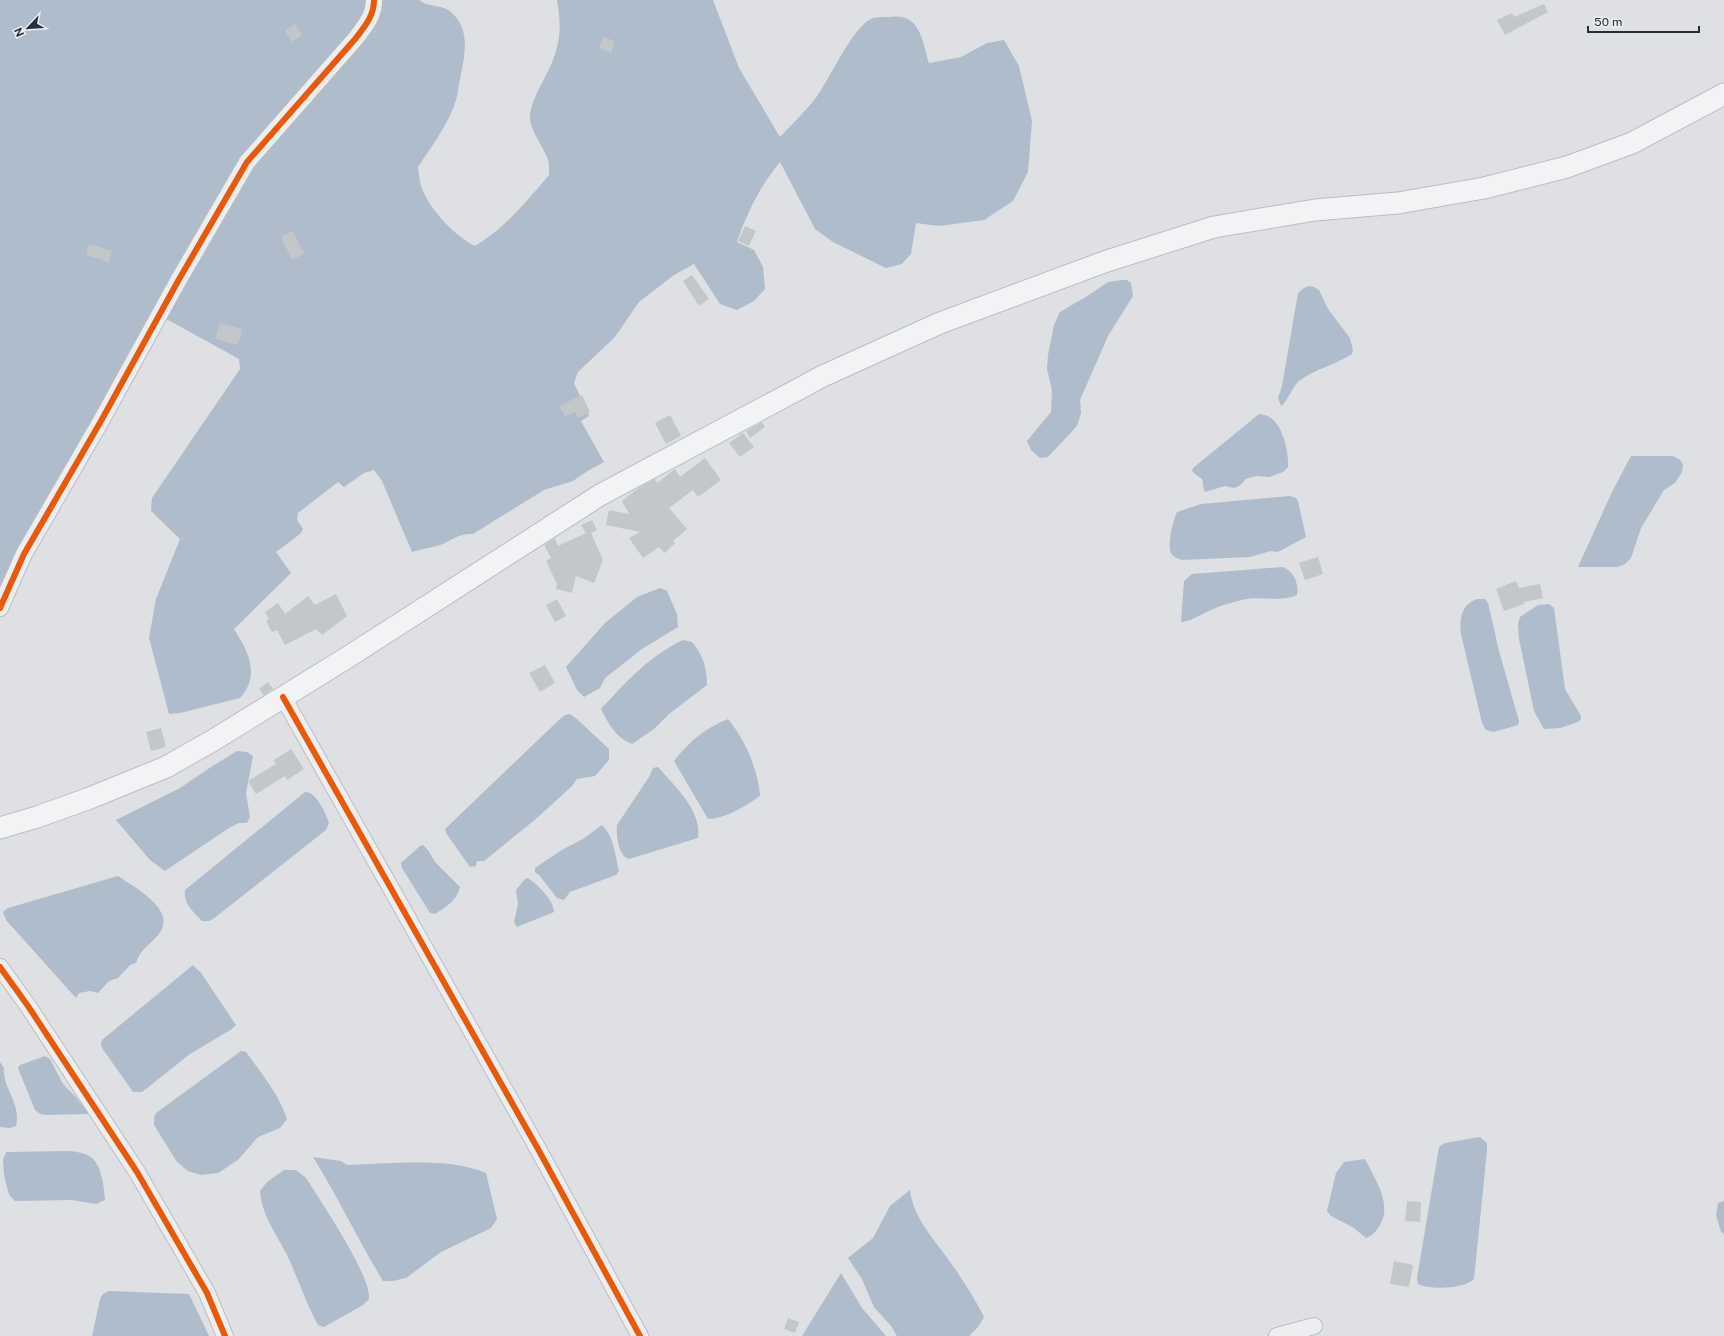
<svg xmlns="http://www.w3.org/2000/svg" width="1724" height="1336" viewBox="0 0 1724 1336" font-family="'Public Sans',sans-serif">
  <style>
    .water { fill: #afbccb }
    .building { fill: #c4c7ca }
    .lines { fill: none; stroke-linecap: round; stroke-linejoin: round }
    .minor-casing { stroke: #bcbec1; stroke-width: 18 }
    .major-casing { stroke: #bbbdc0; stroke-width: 23 }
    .minor { stroke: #edeef0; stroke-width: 16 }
    .major { stroke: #f2f3f4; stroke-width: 21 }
    .cycleway-casing { stroke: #ebeef3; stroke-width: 8 }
    .cycleway { stroke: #e8590c; stroke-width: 6 }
  </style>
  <rect width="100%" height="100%" fill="#dee0e3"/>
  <!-- water -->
  <g class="water">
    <path d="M0,0H419C431,9 444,3 454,15C471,33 464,58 460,79C458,87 458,96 455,103C449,123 430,149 418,167C419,172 419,177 420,182C425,205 454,236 475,246C505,228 526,202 549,175C549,172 549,167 549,163C546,149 528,129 530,114C533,95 546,78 553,60C561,39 561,23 557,0H713L739,68L780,137C792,124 805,112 815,99C829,81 851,29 871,19C875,17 884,17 889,17C921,12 922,41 929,63L961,57L987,43L1004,40L1019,66L1032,121L1028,172L1013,201L984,220L939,226L916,223L911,254L902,264L886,268L833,242L815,229L780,162C760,186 747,213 737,242L754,250L763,267L765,289L754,301L737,310L720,304L694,264L674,275L639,302L615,337L578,372L574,383L589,416L581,421L604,462L586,472L573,481L544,490L473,534C458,533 451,541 440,545C431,548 421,549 412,552L382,481L374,470L364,473L344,487L338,482L298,513L297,520L303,529L300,534L276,552L291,573L234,629C248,651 261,675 240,698L180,713L169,714L149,638L156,599L180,539L151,511L152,498L240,369L239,359L159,315L0,608Z"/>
    <path d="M1122,280H1127L1131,283L1133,296L1108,336L1080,400L1081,413L1077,426L1048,457L1040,458L1031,450L1027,441L1051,412L1052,390L1047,369L1048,355L1054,325L1060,312L1089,295L1108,282Z"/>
    <path d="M1309,286L1314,287L1319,290L1328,309L1350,338L1353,350L1352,354C1335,365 1315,369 1299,381C1291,388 1289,400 1281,406L1278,398L1282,386L1298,293L1304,288Z"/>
    <path d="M1259,414C1262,415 1266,415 1268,416C1283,424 1289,452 1288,467L1283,472L1269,477L1256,476L1246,479L1239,486L1234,488L1225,486L1205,492C1202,487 1204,483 1202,479C1199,476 1195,475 1192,471L1193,468Z"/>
    <path d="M1631,456H1673L1680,460L1683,464L1682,472L1675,483L1664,490L1641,528L1631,558L1625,564L1618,567H1578L1612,492Z"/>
    <path d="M1290,496L1296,498L1298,501L1306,537L1278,552L1271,551L1250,557L1182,560C1177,558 1173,557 1171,553C1167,545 1173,520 1177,512L1201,504Z"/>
    <path d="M1283,567C1294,572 1299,583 1297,595C1279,603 1260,595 1242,600C1228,603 1213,608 1201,615C1194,618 1188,622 1181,622L1184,581L1192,574Z"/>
    <path d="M660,588L667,591L677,614L678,627L642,649L605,678L600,688L584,697L577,690L566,667L605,623L637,597Z"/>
    <path d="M1477,599H1485L1488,603L1499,651L1519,721L1518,725L1494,732L1486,730L1482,723L1461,634C1459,618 1462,604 1477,599Z"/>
    <path d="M1549,604L1554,608L1565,689L1581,716V719L1578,722L1560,728L1544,729L1534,711L1519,639L1518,624L1520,617L1538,605Z"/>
    <path d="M683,640L692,642C703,655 707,668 707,685L669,714L654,729L632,744C616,738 608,723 601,709C626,682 649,656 683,640Z"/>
    <path d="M570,714L577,719L609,749V760L595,776L577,779L572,786L537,818L484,861H477L476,866L470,867L446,833L445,829L561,718L565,715Z"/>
    <path d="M728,719C745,740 758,769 760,796C744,807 727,818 708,819L674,761C690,741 704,729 728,719Z"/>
    <path d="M237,751L247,752L253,756L246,793L250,817L247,823H239L229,828L165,871L150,860L116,820L180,788L211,767Z"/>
    <path d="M658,767C675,787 702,810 698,838L629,859C618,856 616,834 617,825L649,777L653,768Z"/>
    <path d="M305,792C317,792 326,814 329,823L326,830L213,919L209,921H202C193,912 183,903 185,890Z"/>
    <path d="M602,825C614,836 615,855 619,871L616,875L570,892L564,900L557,898L539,875L535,872V868L560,851L583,839Z"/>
    <path d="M423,845L428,850L435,862L460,887C458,899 445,908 435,914L430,913L402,868L401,863L420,846Z"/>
    <path d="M118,876C134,887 178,910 159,934C151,944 140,949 136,963L130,965L118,978L109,981L98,993L90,991L79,993L76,998L6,920L3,912L8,908Z"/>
    <path d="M528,878C539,886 553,899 554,912L517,927L514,922L518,904L516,890L525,879Z"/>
    <path d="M193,965L201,973L236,1025L232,1029L190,1054L142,1092H133L102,1048L101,1043L102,1040Z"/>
    <path d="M241,1051L246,1052C261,1073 279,1094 287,1119L280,1128L258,1137L238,1160L218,1173L201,1175L188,1171L177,1162L154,1125V1118L156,1113Z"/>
    <path d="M45,1056L50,1059L63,1084L75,1096L89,1114L45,1115L40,1114L35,1110L18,1068L20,1065Z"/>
    <path d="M0,1062L4,1068C2,1087 22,1105 16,1126L10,1128L0,1127Z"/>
    <path d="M1480,1137L1487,1143V1151L1474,1279C1465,1289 1429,1290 1418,1284L1417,1278L1439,1147L1445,1143Z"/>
    <path d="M71,1151C77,1152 84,1153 89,1156C102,1163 104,1187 105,1200L96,1204L72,1200L15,1201L9,1195L4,1175L3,1160L6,1152Z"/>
    <path d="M313,1157L341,1161L347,1165C389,1164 448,1157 486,1173L497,1219L491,1228L441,1252L406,1278L393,1281H383C358,1240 338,1197 313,1157Z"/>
    <path d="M1364,1159L1366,1161C1376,1181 1394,1207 1378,1228C1375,1233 1371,1236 1366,1238L1354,1228L1331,1216L1327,1211L1336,1173L1344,1162Z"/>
    <path d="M284,1170H296L306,1178C320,1200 372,1277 369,1299L363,1305L324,1327L318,1325C306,1303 298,1278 287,1255C276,1233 262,1216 260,1191L267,1182Z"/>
    <path d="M910,1190C913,1217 933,1238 948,1259C961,1277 974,1297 984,1317L978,1327L969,1336H897L891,1326L874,1307L862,1279L848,1258L873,1238L890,1206Z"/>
    <path d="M1724,1201V1234L1721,1232L1716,1215L1718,1203Z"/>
    <path d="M841,1273L862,1308L886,1336H802Z"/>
    <path d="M109,1291L189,1294L209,1336H92L100,1299L103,1294Z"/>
  </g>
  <!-- building -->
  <g class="building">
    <path d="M1544,4L1548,12L1505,35L1497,20L1512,13L1514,17Z"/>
    <path d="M295,24L302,35L292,42L285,31Z"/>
    <path d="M603,37L615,41L611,53L599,48Z"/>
    <path d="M745,226L756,231L749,246L738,241Z"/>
    <path d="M293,231L304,254L292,260L281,237Z"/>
    <path d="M89,244L112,251L109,262L86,255Z"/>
    <path d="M692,275L709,299L699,306L683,281Z"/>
    <path d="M220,323L242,329L238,345L215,339Z"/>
    <path d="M582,395L590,412L578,418L575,412L565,416L559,406Z"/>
    <path d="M670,415L681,436L666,444L655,423Z"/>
    <path d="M762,422L765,427L750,438L746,431Z"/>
    <path d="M743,433L754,447L740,457L729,443Z"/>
    <path d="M705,458L721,480L698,497L693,490L669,508L687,529L673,541L675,543L665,553L659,547L643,558L629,538L640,532L606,525L609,510L629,514L622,501L640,487L655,479L657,483L675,469L680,477Z"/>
    <path d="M592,520L597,530L591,533L603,560L594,583L576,576L572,593L556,589L557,584L546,561L551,558L544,545L555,538L558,546L586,533L581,525Z"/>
    <path d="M1318,557L1323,574L1305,580L1299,563Z"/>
    <path d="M1516,581L1519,588L1540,584L1543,598L1524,602V604L1504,611L1496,589Z"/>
    <path d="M336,594L347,616L322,635L316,629L285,645L277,630L272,632L266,621L269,619L265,612L278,603L285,614L308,596L315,605Z"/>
    <path d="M557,599L566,616L555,622L546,605Z"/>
    <path d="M545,665L555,683L540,692L529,673Z"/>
    <path d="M268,682L273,689L264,695L259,689Z"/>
    <path d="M161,728L166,747L151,751L146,732Z"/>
    <path d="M291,749L304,769L287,780L285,776L256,794L248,781L276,764L274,760Z"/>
    <path d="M1407,1201L1421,1202L1420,1222L1405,1221Z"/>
    <path d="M1394,1261L1413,1265L1409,1287L1390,1284Z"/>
    <path d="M788,1318L799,1322L795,1333L784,1329Z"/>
  </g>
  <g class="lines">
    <defs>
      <g id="minor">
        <path d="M0,608L24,554L101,421L178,281L247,162L356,38C365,26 374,16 374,0"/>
        <path d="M283,697L538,1149L640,1336"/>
        <path d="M0,967L28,1006L137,1172L207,1293L225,1336"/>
        <path d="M1277,1336L1314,1326"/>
      </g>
      <path id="major" d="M0,828L37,817L90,798L166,767L212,741L348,657L600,495L823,376L940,323L1107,261L1214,227L1315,210L1398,203L1484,188L1567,167L1632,143L1724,94"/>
    </defs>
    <!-- minor casing -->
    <use href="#minor" class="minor-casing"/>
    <!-- major casing -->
    <use href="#major" class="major-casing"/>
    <!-- minor -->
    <use href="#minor" class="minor"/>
    <!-- major -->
    <use href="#major" class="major"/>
    <defs>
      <g id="cycleway">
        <path d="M0,608L24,554L101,421L178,281L247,162L356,38C365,26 374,16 374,0"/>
        <path d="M283,697L538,1149L640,1336"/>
        <path d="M0,967L28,1006L137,1172L207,1293L225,1336"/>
      </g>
    </defs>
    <!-- cycleway casing -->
    <use href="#cycleway" class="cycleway-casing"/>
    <!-- cycleway -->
    <use href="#cycleway" class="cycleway"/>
  </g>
  <!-- north arrow -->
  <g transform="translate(28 28) rotate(245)" stroke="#ebeef3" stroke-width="3" paint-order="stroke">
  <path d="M0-3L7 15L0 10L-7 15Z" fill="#282e39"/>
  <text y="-6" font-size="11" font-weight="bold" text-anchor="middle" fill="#282e39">N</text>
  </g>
  <!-- scale -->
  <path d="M1588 26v6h111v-6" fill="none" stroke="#282e39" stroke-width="2"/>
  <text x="1594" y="26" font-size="12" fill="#282e39" stroke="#ebeef3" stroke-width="3" paint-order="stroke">50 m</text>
</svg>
